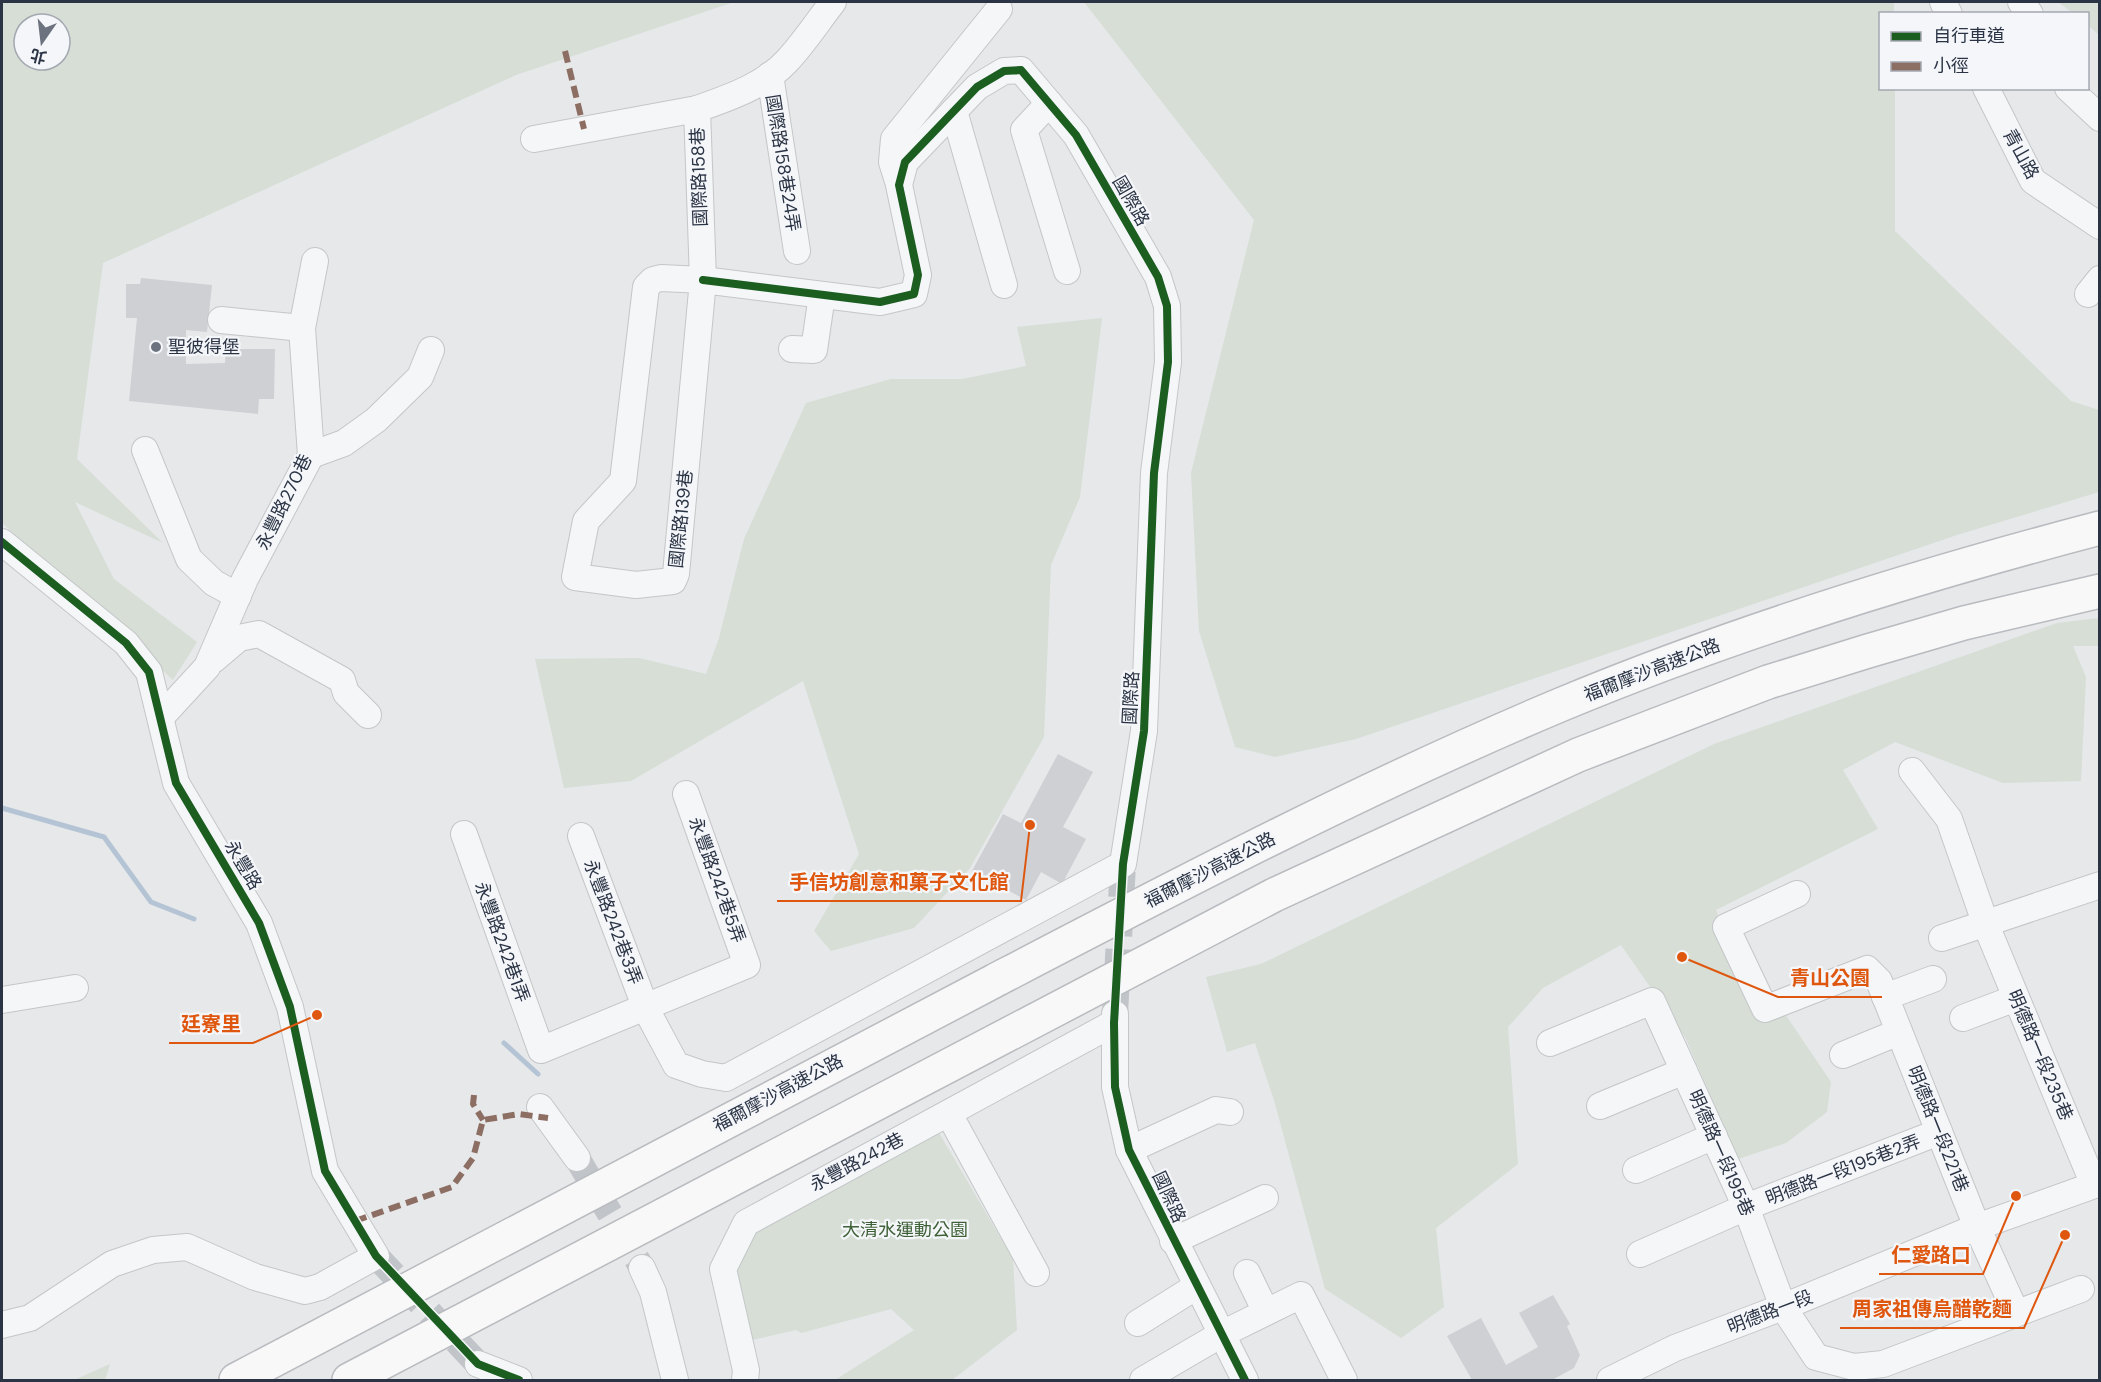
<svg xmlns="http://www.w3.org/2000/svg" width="2101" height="1382" viewBox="0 0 2101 1382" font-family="'DM Sans','Noto Sans TC',sans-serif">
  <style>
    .green { fill: #d6ded6; fill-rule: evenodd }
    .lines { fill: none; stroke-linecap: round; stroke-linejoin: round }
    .stream { stroke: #b4c4d5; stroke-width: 5 }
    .building { fill: #ced0d3 }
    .minor-tunnel { stroke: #c1c4c9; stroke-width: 26; stroke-dasharray: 26 13; stroke-linecap: butt }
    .minor-casing { stroke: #c4c6c8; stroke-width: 28 }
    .highway-casing { stroke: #b8bbbf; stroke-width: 36 }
    .minor { stroke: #f5f6f7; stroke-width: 26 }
    .highway { stroke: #f8f8f8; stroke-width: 33 }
    .quiet { stroke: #8d6e63; stroke-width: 6; stroke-dasharray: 12 6; stroke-linecap: butt }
    .cycleway-casing { stroke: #f4f6f9; stroke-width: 11 }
    .cycleway { stroke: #1b5e20; stroke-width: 8 }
    .poi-dot { fill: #6c737f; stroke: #f4f6f9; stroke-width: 2 }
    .labels { text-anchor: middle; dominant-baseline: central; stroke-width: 4.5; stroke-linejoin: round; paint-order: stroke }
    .street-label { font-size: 18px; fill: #2b3445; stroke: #f4f6f9 }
    .poi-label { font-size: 18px; fill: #2b3445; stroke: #f4f6f9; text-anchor: start }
    .park-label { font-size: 18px; fill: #3f6138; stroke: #f4f6f9 }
    .leader { fill: none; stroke: #df570f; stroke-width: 2 }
    .callout-dot { fill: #df570f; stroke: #f4f6f9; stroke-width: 2 }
    .callout-label { font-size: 20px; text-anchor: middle; font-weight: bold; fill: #df570f; stroke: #f4f6f9; stroke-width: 4.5; stroke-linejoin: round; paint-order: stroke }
  </style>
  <rect width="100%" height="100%" fill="#e6e8ea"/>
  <!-- green -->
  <g class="green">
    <path d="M2,2H734L516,75L103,263L77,459L163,543L75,502L114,579L197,642L173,680L2,523ZM24,24H60V60H24Z"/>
    <path d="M1084,2H1894V13L1880,14V88L1895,89V231L2071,401L2099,410V492L1957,535L1356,739L1275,757L1235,747L1199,631L1191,473L1254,220Z"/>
    <path d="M2058,2H2099V35L2088,25V14L2073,13Z"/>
    <path d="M1102,318L1080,497L1051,565L1044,737L970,868L914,928L831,951L814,931L859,854L803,681L631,781L564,788L535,659L639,658L706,674L719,638L744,539L806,403L891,379H962L1026,366L1017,327Z"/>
    <path d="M2099,618V646H2073L2086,677L2081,781L2003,783L1895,742L1843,770L1878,829L1716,910L1757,1016L1785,1014L1831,1082L1827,1112L1786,1143L1738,1159L1685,1037L1621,945L1543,988L1508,1027L1518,1164L1436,1228L1444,1307L1401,1338L1325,1289L1274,1100L1255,1043L1227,1052L1206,977L1261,964L1714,744L2057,623Z"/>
    <path d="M935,1126L1013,1259L1017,1330L952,1380H835L914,1330L891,1309L801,1333L796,1330L752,1340L728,1273L758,1218Z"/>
    <path d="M110,1364L105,1380H74Z"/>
  </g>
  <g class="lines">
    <!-- stream -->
    <g class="stream">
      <path d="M2,808L104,837L151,902L194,919"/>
      <path d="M504,1043L538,1074"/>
    </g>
  </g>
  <!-- building -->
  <g class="building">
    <path d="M141,278L212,285L207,332L186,330V364L225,363L226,349H275L274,399H259L258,414L129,401L137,318H126V284H140Z"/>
    <path d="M1058,754L1093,772L1063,827L1086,839L1062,884L1041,872L1026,900L972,871L1003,814L1021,823Z"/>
    <path d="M1553,1295L1570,1324L1567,1326L1580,1355L1574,1368L1552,1380H1472L1447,1336L1481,1318L1506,1365L1538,1347L1519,1313Z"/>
  </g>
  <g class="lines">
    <!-- minor-tunnel -->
    <g class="minor-tunnel">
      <path d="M1115,1014L1123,864"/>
      <path d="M577,1158L642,1268"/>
      <path d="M376,1256L478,1364"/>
    </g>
    <defs>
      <g id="minor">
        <path d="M1943,2L1949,14"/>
        <path d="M2021,2L2030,14"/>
        <path d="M770,75L797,251"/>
        <path d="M1986,88L2033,181L2100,226"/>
        <path d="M2068,88L2100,118"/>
        <path d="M1049,103L1024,130L1067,271"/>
        <path d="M954,111L1004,285"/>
        <path d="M534,139L697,109"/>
        <path d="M898,181L892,162L894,139L999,9"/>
        <path d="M2088,294L2100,279"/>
        <path d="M221,320L302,328"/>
        <path d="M792,349L814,350L822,295"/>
        <path d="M145,450L189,559L214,583L238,596"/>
        <path d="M311,455L344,443L376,420L420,377L431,350"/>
        <path d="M2,542L126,643L149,672L176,783L259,923L290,1007L325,1171L376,1256L320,1287L305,1291L255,1277L187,1247L153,1250L112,1264L30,1318L2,1325"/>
        <path d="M213,660L239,638L259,634L342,680L346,693L368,715"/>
        <path d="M161,717L207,667L245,579L311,455L302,328L315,261"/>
        <path d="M1912,771L1949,819L1986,925L2094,1185"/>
        <path d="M464,834L541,1050L747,965L686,794"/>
        <path d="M581,836L646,1009L676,1065L702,1074L726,1078L1123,864L1144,731L1154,473L1168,362L1167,306L1158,277L1076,135L1021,70L1004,71L977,87L905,162L899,185L918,275L914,294L880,302L703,280L661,278L653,280L646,287L623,481L586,521L575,577L636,585L673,581L676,574L703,280L697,109C728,98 764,86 787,61C804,43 818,21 833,2"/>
        <path d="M1797,894L1726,927L1765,1009L1867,969L1879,981L1977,1227L2016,1313"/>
        <path d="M1942,938L2100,885"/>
        <path d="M1885,997L1933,979"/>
        <path d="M2,1000L75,988"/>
        <path d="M1115,1014V1087L1129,1150L1245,1380"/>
        <path d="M1963,1018L2016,998"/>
        <path d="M1550,1043L1652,1001L1746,1207L1783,1307L1816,1357L1854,1367L1883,1364L2081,1289"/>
        <path d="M1843,1055L1899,1032"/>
        <path d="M1600,1106L1684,1071"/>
        <path d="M540,1107L577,1158"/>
        <path d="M949,1114L1036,1273"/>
        <path d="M1129,1150L1216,1110L1230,1112"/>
        <path d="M1636,1170L1714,1136"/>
        <path d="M1173,1241L1265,1198"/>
        <path d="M1640,1254L1746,1207L1939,1132"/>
        <path d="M642,1268L653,1292L675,1380"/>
        <path d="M1247,1273L1266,1312"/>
        <path d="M1138,1323L1197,1286"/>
        <path d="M478,1364L519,1380"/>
        <path d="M745,1380L746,1370L723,1269L746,1223L1114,1023"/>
        <path d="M1143,1380L1220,1335L1301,1295L1344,1380"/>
        <path d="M1610,1380L1675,1348L1783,1307L1977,1227L2100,1183"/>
      </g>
      <g id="highway">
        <path d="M236,1380C488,1246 740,1112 994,981C1180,884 1367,786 1560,705C1735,632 1917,576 2100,528"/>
        <path d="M349,1380L1274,895L1578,755L1768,682L1868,651L1964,623L2100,591"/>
      </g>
    </defs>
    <!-- minor casing -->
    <use href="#minor" class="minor-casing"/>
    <!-- highway casing -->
    <use href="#highway" class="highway-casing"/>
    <!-- minor -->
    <use href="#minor" class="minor"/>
    <!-- highway -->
    <use href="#highway" class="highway"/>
    <!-- quiet -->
    <g class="quiet">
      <path d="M565,51L584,129"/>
      <path d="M474,1095L473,1104L483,1120"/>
      <path d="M355,1221L452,1187L473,1158L483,1120L519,1114L548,1118"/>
    </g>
    <defs>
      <g id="cycleway">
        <path d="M703,280L880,302L914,294L918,275L899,185L905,162L977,87L1004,71L1021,70L1076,135L1158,277L1167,306L1168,362L1154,473L1144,731L1123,864L1114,1023L1115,1087L1129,1150L1245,1380"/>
        <path d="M2,542L126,643L149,672L176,783L259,923L290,1007L325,1171L376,1256L478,1364L519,1380"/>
      </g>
    </defs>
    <!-- cycleway casing -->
    <use href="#cycleway" class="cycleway-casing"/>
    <!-- cycleway -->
    <use href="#cycleway" class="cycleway"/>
  </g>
  <!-- markers -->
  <circle class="poi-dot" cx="156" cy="347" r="6"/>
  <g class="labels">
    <!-- street labels -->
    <g class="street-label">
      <text transform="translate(2021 154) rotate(61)">青山路</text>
      <text transform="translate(783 163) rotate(81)">國際路158巷24弄</text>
      <text transform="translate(699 177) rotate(-92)">國際路158巷</text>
      <text transform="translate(1131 201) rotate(60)">國際路</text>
      <text transform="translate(284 502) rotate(-64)">永豐路270巷</text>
      <text transform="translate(681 519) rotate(-84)">國際路139巷</text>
      <text transform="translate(1652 670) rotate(-21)">福爾摩沙高速公路</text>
      <text transform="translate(1131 698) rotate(-87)">國際路</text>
      <text transform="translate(243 865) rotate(59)">永豐路</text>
      <text transform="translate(1210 870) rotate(-27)">福爾摩沙高速公路</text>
      <text transform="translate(717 880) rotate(70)">永豐路242巷5弄</text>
      <text transform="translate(613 922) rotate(69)">永豐路242巷3弄</text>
      <text transform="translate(502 942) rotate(70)">永豐路242巷1弄</text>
      <text transform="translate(2040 1055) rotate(67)">明德路一段235巷</text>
      <text transform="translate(778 1093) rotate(-28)">福爾摩沙高速公路</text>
      <text transform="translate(1938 1129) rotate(68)">明德路一段221巷</text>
      <text transform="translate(1721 1153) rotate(66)">明德路一段195巷</text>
      <text transform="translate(857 1162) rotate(-28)">永豐路242巷</text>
      <text transform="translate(1843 1170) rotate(-21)">明德路一段195巷2弄</text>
      <text transform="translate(1169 1197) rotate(65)">國際路</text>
      <text transform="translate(1770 1312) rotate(-21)">明德路一段</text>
    </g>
    <!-- poi labels -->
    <g class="poi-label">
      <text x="168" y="347">聖彼得堡</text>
    </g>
    <!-- park labels -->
    <g class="park-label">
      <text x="905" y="1230">大清水運動公園</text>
    </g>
  </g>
  <!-- callouts -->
  <path class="leader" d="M1030 825L1021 901H777M1682 957L1778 997H1882M317 1015L253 1043H169M2016 1196L1983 1274H1879M2065 1235L2024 1328H1840"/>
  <g class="callout-dot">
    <circle cx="1030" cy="825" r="6"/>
    <circle cx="1682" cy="957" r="6"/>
    <circle cx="317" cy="1015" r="6"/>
    <circle cx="2016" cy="1196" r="6"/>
    <circle cx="2065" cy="1235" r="6"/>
  </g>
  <g class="callout-label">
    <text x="899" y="889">手信坊創意和菓子文化館</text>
    <text x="1830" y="985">青山公園</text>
    <text x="211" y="1031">廷寮里</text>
    <text x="1931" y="1262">仁愛路口</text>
    <text x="1932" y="1316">周家祖傳烏醋乾麵</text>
  </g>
  <!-- border -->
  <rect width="2101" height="1382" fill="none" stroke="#2b3445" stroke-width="6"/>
  <!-- legend -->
  <rect x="1879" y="12" width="210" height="78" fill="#f4f6f9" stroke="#a4a8b1" stroke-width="1.5"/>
  <rect x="1891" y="32" width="30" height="9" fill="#1b5e20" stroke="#a4a8b1" stroke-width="1.5"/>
  <text x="1933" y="42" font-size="18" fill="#2b3445">自行車道</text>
  <rect x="1891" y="62" width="30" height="9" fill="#8d6e63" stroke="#a4a8b1" stroke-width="1.5"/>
  <text x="1933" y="72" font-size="18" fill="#2b3445">小徑</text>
  <!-- north arrow -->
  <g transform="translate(42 42) rotate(194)"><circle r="28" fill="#f4f6f9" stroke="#a4a8b1" stroke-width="1.5"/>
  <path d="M0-4.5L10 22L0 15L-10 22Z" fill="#6c737f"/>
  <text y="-9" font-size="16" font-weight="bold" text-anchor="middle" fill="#2b3445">北</text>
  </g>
</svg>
